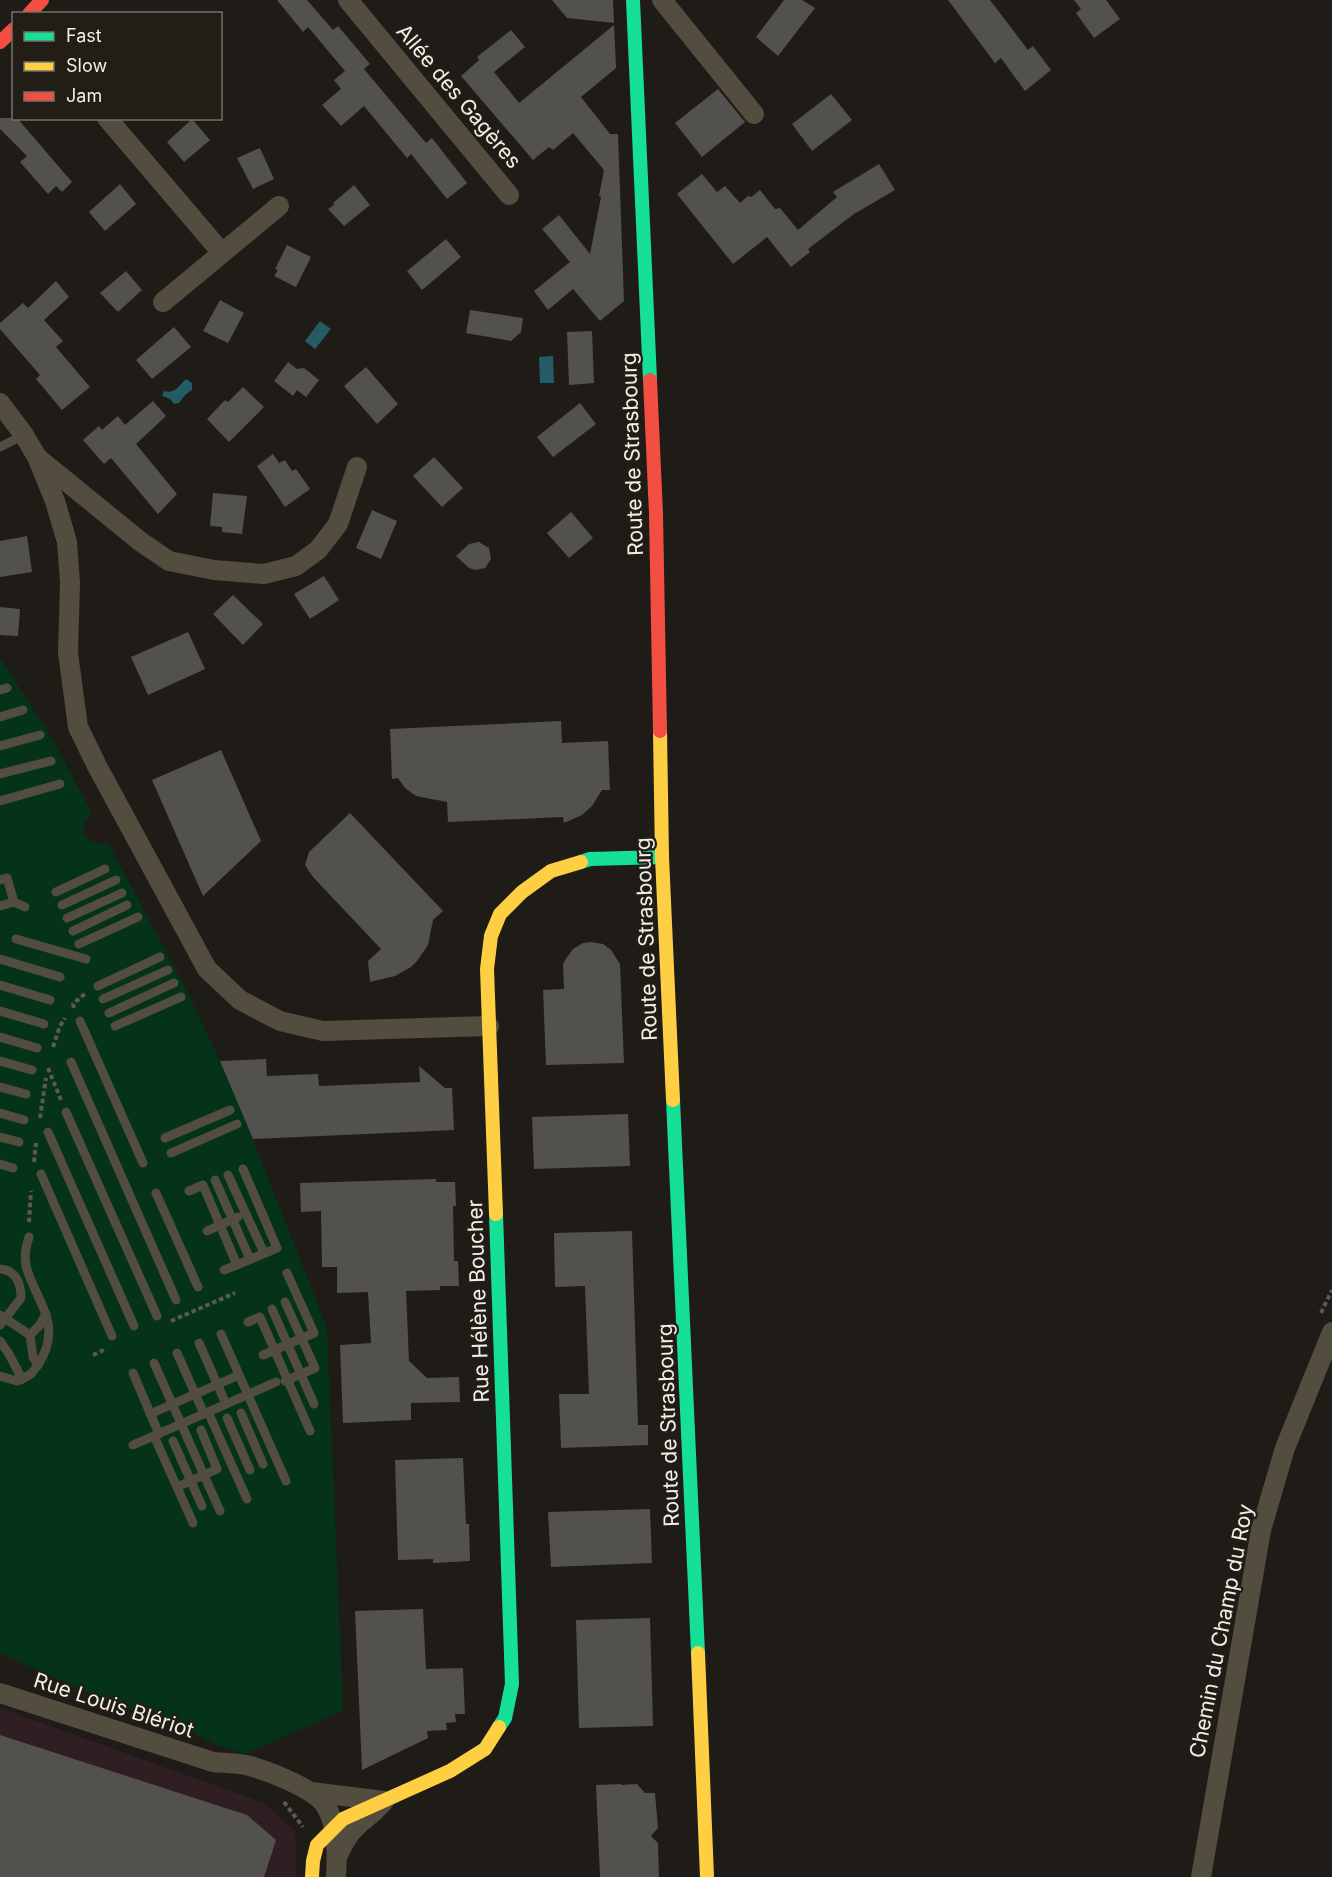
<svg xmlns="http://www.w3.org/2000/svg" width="1332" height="1877" viewBox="0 0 1332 1877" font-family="Inter,sans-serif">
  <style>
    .commercial { fill: #2f1f22 }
    .green { fill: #04331a }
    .water { fill: #255b64 }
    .building { fill: #53514d }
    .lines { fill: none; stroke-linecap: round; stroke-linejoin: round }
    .path { stroke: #5d594e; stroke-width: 4; stroke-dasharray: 4.5 3; stroke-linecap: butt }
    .lane { stroke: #524d3e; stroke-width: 9 }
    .street { stroke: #524d3e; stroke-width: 20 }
    .fast { stroke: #16e098; stroke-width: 14 }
    .slow { stroke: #ffcf43; stroke-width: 14 }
    .jam { stroke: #f24e42; stroke-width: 14 }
    .labels { text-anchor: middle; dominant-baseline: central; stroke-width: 4.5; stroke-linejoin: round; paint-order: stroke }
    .street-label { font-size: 21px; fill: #f2eee9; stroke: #221d15 }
  </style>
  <rect width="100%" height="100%" fill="#1f1c18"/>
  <!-- commercial -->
  <path class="commercial" d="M0,1708L264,1803L295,1831L297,1877H0Z"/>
  <!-- green -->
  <path class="green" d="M0,658L50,735L92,813C74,828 86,848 108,843L187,991L219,1059L240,1107L327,1328L343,1711L245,1754L219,1746L194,1733L96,1696L0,1653Z"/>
  <!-- water -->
  <g class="water">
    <path d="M320,321L331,329L315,349L305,341Z"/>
    <path d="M553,356L554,383H540L539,357Z"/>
    <path d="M186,379L192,383V390L185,395L179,403L174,404L170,399L162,396L164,391C176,394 178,386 186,379Z"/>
  </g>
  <!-- building -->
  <g class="building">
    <path d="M277,0H307L333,30L338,26L370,64L364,69L426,143L432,138L467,183L447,199L411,154L407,158L364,106L341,126L322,105L341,89L334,80L345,71L308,27L303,32Z"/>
    <path d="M552,0H613L614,23L567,18Z"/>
    <path d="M784,0H802L815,8L778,56L756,37Z"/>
    <path d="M948,0H990L1028,50L1033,46L1051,70L1025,91L1001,58L995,63Z"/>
    <path d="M1074,0H1106L1120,19L1094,38L1076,13L1081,9Z"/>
    <path d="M614,25L616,68L581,97L610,134H618L624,301L600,321L573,289L548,310L534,291L570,262L542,229L559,215L590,254L601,197L599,196L604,170L573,133L553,150L549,147L533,160L461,76L479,60L477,57L511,30L525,47L494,72L519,103Z"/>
    <path d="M718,89L745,122L702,157L675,123Z"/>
    <path d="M831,94L852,120L812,151L792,124Z"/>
    <path d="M0,118H17L72,182L62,192L56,186L48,194L20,162L27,156L0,129Z"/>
    <path d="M192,119L210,140L184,162L167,142Z"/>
    <path d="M260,148L274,179L253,189L237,158Z"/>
    <path d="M879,164L895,190L854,214L808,249L810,252L791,267L767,237L733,264L677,194L702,174L717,192L725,186L740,203L748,196L751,197L760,190L775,209L780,208L798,230L837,197L833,192Z"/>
    <path d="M120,184L136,204L105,231L89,212Z"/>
    <path d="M354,185L370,205L344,226L328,209L334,205L333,203Z"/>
    <path d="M446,239L461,257L422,290L407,271Z"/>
    <path d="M287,245L311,257L296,287L274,276L278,270L275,269Z"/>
    <path d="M126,271L142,290L118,312L100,293Z"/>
    <path d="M56,281L69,297L44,320L63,341L56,347L90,387L62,410L36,379L40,375L0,329V323L23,303L28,308Z"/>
    <path d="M220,300L244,313L228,343L203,331Z"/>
    <path d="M470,310L523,318L521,332L511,341L466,333Z"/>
    <path d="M174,327L191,347L152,379L136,360Z"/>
    <path d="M592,331L594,383L569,385L567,332Z"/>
    <path d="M288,362L297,369L304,368L319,380L306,397L297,390L293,396L274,381Z"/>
    <path d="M366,367L398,404L377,424L344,386Z"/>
    <path d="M243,387L264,407L229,442L207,419L225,400L228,402Z"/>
    <path d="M153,401L166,416L136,444L177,494L158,514L111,458L104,464L83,440L99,426L102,430L118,416L125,425Z"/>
    <path d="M580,403L596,424L553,457L537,437Z"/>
    <path d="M273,454L279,463L285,460L292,471L296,469L310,489L285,507L257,466Z"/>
    <path d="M434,457L463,488L442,507L413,476Z"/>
    <path d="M213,493L247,496L242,534L222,532V527L210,526Z"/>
    <path d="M372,510L397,521L381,559L356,548Z"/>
    <path d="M571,512L593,538L569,558L547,533Z"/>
    <path d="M27,536L32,572L0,577V541Z"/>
    <path d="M479,542L489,548L491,559L485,568L475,570L469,568L456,556L469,544Z"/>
    <path d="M324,576L339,600L310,619L294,594Z"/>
    <path d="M233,595L263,624L243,645L213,614Z"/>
    <path d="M0,607L20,609L18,636L0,635Z"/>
    <path d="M188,632L205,669L148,695L131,657Z"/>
    <path d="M561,721L562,743L608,741L610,790H602L592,806L582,815L564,823L563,817L448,822L447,802L416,796L405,788L398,778L392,779L390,729Z"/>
    <path d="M221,750L261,841L203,896L152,780Z"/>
    <path d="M350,813L443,911L433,920L428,945L417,961L411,967L395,976L370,982L368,961L381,949L313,877L305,865L309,852Z"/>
    <path d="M591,942L603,944L611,950L620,964L624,1063L546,1065L543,990L564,989L563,965L565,960L573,949L583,943Z"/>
    <path d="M266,1059L267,1076L318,1074L319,1086L420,1082L419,1066L445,1088H452L454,1130L253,1139L220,1061Z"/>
    <path d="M628,1114L630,1166L534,1169L532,1117Z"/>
    <path d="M436,1179V1182H455L456,1206H453L454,1261H458L459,1286H440V1290L406,1291L409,1361L427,1378L459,1377L460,1402L411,1403V1420L343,1423L340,1345L371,1343L368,1292L337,1293V1267H322L321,1211L301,1212L300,1183Z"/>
    <path d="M632,1231L638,1425H648V1445L561,1448L559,1394H589L585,1286L555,1287L554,1233Z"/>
    <path d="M463,1458L466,1524H469L470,1561L433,1563V1559L398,1560L395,1460Z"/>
    <path d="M650,1509L652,1563L551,1567L548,1512Z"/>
    <path d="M423,1609L426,1669L463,1668L465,1714H455L456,1722L446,1723L447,1730L427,1731L428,1738L362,1770L355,1611Z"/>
    <path d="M650,1618L653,1726L579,1728L576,1620Z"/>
    <path d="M0,1735L247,1815L276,1840L264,1877H0Z"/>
    <path d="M621,1784V1785L637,1784L645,1793H655L658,1828L651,1836L658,1843L659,1877H600L596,1785Z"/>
  </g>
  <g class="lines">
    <!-- path -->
    <g class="path">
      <path d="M74,1008L73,1004L87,992"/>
      <path d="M53,1047L60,1026L65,1018"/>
      <path d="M48,1068L61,1100"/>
      <path d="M40,1118L46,1078"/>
      <path d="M34,1162L36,1143"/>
      <path d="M29,1222L31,1191"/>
      <path d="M1321,1313L1332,1290"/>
      <path d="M171,1321L235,1293"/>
      <path d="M93,1355L106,1349"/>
      <path d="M284,1802L303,1827"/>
    </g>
    <!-- lane -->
    <g class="lane">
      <path d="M0,447L24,435"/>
      <path d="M0,690L7,688"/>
      <path d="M0,717L23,710"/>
      <path d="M0,746L40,735"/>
      <path d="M0,774L51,761"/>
      <path d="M0,801L60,784"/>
      <path d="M0,880L7,878L14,902L25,907"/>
      <path d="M56,892L105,869"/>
      <path d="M62,905L116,880"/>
      <path d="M0,906L14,902"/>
      <path d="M67,918L122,893"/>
      <path d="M73,931L127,905"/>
      <path d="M16,939L86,959"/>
      <path d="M79,944L138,917"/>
      <path d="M0,959L60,977"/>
      <path d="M0,985L50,1000"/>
      <path d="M98,986L160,957"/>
      <path d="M103,999L168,970"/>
      <path d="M0,1011L44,1024"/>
      <path d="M109,1013L174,983"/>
      <path d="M80,1021L143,1163"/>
      <path d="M115,1026L181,997"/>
      <path d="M0,1037L37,1048"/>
      <path d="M0,1061L32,1070"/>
      <path d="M71,1062L176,1300"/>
      <path d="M0,1087L26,1094"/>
      <path d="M66,1112L157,1316"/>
      <path d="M0,1113L24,1120"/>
      <path d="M48,1132L134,1326"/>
      <path d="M0,1137L19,1142"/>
      <path d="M165,1138L230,1110"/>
      <path d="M171,1153L237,1124"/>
      <path d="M0,1164L13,1168"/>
      <path d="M41,1174L112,1336"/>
      <path d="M228,1175L264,1253"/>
      <path d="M215,1180L250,1259"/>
      <path d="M189,1191L203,1185L237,1265L224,1270"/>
      <path d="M156,1193L198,1287"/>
      <path d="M207,1231L238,1217"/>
      <path d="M237,1265L277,1248L243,1169"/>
      <path d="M0,1269C16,1270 21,1284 21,1298L0,1325"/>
      <path d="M272,1309L314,1404"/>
      <path d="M0,1315L30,1335L33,1357L38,1365C57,1335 48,1317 34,1287C31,1280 27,1272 26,1265C24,1255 26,1246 29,1237"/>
      <path d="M248,1322L260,1317L310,1431"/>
      <path d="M221,1334L286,1481"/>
      <path d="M30,1335L39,1326L46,1314"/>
      <path d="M0,1341L9,1354L22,1379L17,1381L0,1376"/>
      <path d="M199,1343L226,1404"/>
      <path d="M177,1353L204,1414"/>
      <path d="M263,1355L314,1333L287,1273"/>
      <path d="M154,1363L220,1511"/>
      <path d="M133,1373L159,1434"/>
      <path d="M22,1379L31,1374L38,1365"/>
      <path d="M285,1381L315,1368L285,1302"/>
      <path d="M208,1412L247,1499"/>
      <path d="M241,1413L263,1464"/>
      <path d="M150,1414L239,1375"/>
      <path d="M227,1418L250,1470"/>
      <path d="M154,1436L193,1523"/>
      <path d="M173,1441L202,1506"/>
      <path d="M133,1445L276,1382"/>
      <path d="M177,1487L217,1469L201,1430"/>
    </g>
    <!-- street -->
    <g class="street">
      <path d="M348,0L509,195"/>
      <path d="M662,0L754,114"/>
      <path d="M107,118L222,253"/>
      <path d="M163,302L279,206"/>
      <path d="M0,403L24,435L37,457L55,501L67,542L70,583L68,653L78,727L97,766L207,969L240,1000L280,1021L323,1031L489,1026"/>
      <path d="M39,459L141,542L169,561L214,570L264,574L296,566L318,550L338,524L357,467"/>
      <path d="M0,1693L213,1762C223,1763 235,1763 246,1765C266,1770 317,1789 327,1808C338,1829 337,1854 336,1877"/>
      <path d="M311,1792L384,1801C374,1815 358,1821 349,1835C344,1841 341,1849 337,1857"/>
      <path d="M1201,1877L1261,1530L1285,1448L1332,1332"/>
    </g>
    <!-- fast -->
    <g class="fast">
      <path d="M633,0L650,380"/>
      <path d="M581,862L590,859L662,857"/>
      <path d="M673,1100L698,1653"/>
      <path d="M496,1214L512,1684L505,1718L499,1727"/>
    </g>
    <!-- slow -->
    <g class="slow">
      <path d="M660,731L662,857L673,1100"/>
      <path d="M496,1214L487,969L491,936L500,914L522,892L551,871L581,862"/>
      <path d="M698,1653L707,1877"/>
      <path d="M312,1877L313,1861L317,1845L343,1819L450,1771L485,1749L499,1727"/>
    </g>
    <!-- jam -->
    <g class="jam">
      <path d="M29,14L42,0"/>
      <path d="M0,42L14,29"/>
      <path d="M650,380L656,514L660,731"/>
    </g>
  </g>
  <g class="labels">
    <!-- street labels -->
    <g class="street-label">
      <text transform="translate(459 96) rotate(50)">Allée des Gagères</text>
      <text transform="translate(632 454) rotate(-92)">Route de Strasbourg</text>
      <text transform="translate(646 939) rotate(-92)">Route de Strasbourg</text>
      <text transform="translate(478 1301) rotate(-92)">Rue Hélène Boucher</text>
      <text transform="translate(668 1425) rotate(-92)">Route de Strasbourg</text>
      <text transform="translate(1221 1631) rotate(-79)">Chemin du Champ du Roy</text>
      <text transform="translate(114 1705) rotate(18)">Rue Louis Blériot</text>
    </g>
  </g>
  <!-- legend -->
  <rect x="12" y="12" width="210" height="108" fill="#221d15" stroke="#75716a" stroke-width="1.5"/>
  <rect x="24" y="32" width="30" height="9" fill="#16e098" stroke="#75716a" stroke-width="1.5"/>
  <text x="66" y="42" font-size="18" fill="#f2eee9">Fast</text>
  <rect x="24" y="62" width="30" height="9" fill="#ffcf43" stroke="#75716a" stroke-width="1.5"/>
  <text x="66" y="72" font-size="18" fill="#f2eee9">Slow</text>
  <rect x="24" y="92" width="30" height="9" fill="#f24e42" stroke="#75716a" stroke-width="1.5"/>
  <text x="66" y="102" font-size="18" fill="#f2eee9">Jam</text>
</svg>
